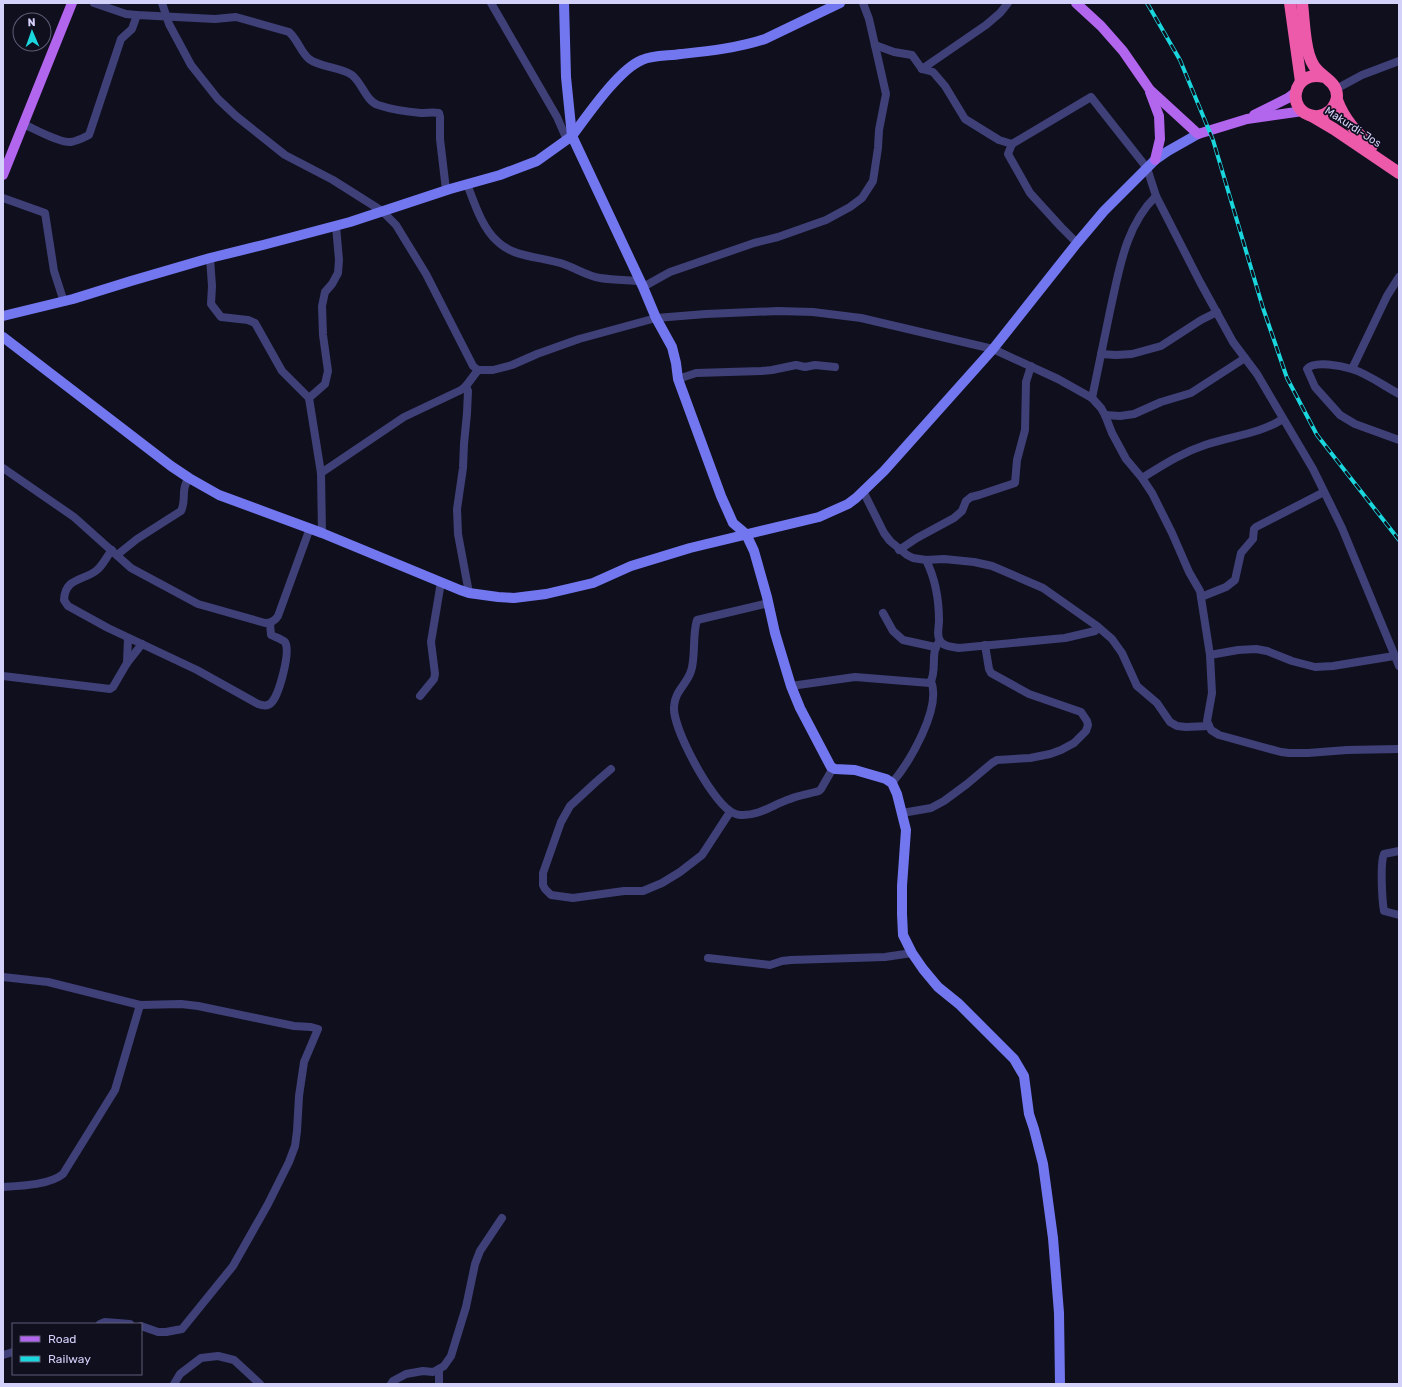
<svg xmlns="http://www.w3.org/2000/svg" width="1402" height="1387" viewBox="0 0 1402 1387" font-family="Rubik,sans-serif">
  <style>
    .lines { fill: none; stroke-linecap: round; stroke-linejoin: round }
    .street { stroke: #3f4078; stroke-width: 8 }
    .secondary { stroke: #7377ef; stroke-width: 10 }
    .primary { stroke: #b265ed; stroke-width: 10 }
    .highway { stroke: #ec5aa9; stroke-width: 12 }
    .rail-casing { stroke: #1ad6dd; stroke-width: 4 }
    .rail { stroke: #100f1e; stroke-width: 2.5; stroke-dasharray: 8; stroke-linecap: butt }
    .labels { text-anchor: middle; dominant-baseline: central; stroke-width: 3.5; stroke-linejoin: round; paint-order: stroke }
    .street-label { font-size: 11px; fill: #d3d1fa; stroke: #100f1e }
  </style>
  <rect width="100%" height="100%" fill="#100f1e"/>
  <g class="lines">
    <!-- street -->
    <g class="street">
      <path d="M94,3L126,14L137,15L215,19L236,17L289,32C298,40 300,51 309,59C321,68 339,66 352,75C362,83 366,101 378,105C390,109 409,112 421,113C427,113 433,112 439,113L440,117V139L446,190"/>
      <path d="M162,3L169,24L191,65L218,99L236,116L285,155L333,180L382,211L396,225L426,274L473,366L478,370H493L512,365L537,354L579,339L656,318L706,314L778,311L813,312L861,318L993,349L1058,379L1092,398L1101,408L1105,415L1112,433L1126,459L1142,478L1152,493L1172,533L1189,572L1200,591L1210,655L1212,693L1207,721L1211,730L1219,735L1281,752L1289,753H1308L1347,750L1399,749"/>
      <path d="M491,3L557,117L567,140"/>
      <path d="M875,45L894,52L912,55L922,69L986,25L1000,13L1008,3"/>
      <path d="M922,69L933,72L945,86L965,119L999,140L1012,144L1008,154L1030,193L1061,227L1077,243"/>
      <path d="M1336,89L1362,75L1399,61"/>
      <path d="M23,124C35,129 59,143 71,142C78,141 83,138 89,135L121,39L132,29L137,15"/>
      <path d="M1012,144L1091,97L1147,168L1156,196L1200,282L1233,342L1257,374L1313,469L1342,528L1399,666"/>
      <path d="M467,184C474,202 482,228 497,241C515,259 543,256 566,265C577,269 588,276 600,278C613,280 627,280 640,281"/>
      <path d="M3,198L45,213L54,271L64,302"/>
      <path d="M210,258L212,286L211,304L221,317L248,320L255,323L282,371L309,398L321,473L322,533"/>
      <path d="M643,287L670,272L754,243L778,237L826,220L850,207L862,198L873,181L878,148L879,130L886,94L869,19L863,3"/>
      <path d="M1101,354L1116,355L1132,354L1161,346L1201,320L1217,312"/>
      <path d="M1352,369L1387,296L1399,277"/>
      <path d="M678,379L696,373L761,371L772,370L796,365L805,367L815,365L835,367"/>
      <path d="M466,386L468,391L467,413L464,444L463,468L457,509L458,534L469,593"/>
      <path d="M1399,394C1384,386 1368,374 1352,369C1342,366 1314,360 1307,369L1315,387L1340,415L1355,424L1399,440"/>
      <path d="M309,398L325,384L328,371L323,335L322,306L325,292L332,284L338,273L339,260L336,226"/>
      <path d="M1092,398C1098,369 1104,340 1110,311C1119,271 1125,226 1156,196"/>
      <path d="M1105,415L1120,416L1134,414L1161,402L1191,393L1245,358"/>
      <path d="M3,468L74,517L131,568L198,604L265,623C271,623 275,621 278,616L310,528"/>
      <path d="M321,473L404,417L461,390L466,386L478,370"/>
      <path d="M1142,478C1163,465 1181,453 1205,445C1231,436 1259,434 1283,419"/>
      <path d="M863,491L884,533L890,541L907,555L913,558L926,560L944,559L974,562L992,566L1043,588L1097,626L1112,639L1122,653L1137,686L1157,703L1170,722L1177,726L1186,727L1209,726"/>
      <path d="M112,550C107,556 103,565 97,570C84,581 65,577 64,600L68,606L108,628L197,670L258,704C263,706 268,707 272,702C279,694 291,652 285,642C282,639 275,637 271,635L270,623"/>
      <path d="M899,550L917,538L954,518L962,511L966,501L971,497L979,495L1015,483L1017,460L1025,430L1026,382L1031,366"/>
      <path d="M117,555L137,539L181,511C187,499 180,490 189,478"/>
      <path d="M926,560C935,578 939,601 939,621C939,627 936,637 941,642C945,647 953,647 959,648L1065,638L1095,631L1098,627"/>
      <path d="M1201,597L1226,587L1235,580L1241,553L1253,539L1254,529L1256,527L1324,492"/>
      <path d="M769,603L697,620C692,636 696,656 691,671C687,684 675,691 674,706C672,728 711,799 730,811C733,813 737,815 741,815C759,816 774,804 790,799C799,795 809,794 819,791L821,789L833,768"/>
      <path d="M883,613L893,631L903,640L935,647"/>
      <path d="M1210,655L1238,650L1256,649L1267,651L1292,661L1315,667L1333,666L1394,656"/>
      <path d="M127,663L128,638"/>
      <path d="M3,676L110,689L113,687L127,663L142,644"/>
      <path d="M791,686L855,677L930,683C938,670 929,652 940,641"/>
      <path d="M420,696L434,679L435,674L431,642L441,582"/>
      <path d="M611,769L596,782L570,806L561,822L543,873V885L545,889L551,895L573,898L624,891H643L662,883L680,872L702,855L730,812"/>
      <path d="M892,783C909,763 942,708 931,681"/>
      <path d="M902,813L931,808L944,801L967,784L992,763L997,760L1030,758L1050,754L1061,750L1074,743L1086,731L1088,725L1087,721L1081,712L1029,694L991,673L989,669L985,645"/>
      <path d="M1399,851L1384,854C1380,862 1382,900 1384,911L1399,915"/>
      <path d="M708,958L770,965L782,961L791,960L885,957L912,953"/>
      <path d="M3,977L48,982L140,1005L181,1004L198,1006L294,1026L311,1027L318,1029L304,1062L299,1096L297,1131L295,1146L289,1162L268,1204L233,1266L182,1329L166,1332H158L141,1326"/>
      <path d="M3,1187C20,1186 50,1185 63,1174L115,1090L140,1005"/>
      <path d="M100,1324L105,1322L130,1324"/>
      <path d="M3,1355L13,1352"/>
      <path d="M439,1369V1384"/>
      <path d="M174,1384L180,1374L201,1358L218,1356L234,1360L260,1384"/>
      <path d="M391,1384L393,1381L406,1374L423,1371L433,1372L439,1369L444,1366L451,1356L466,1307L475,1264L480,1251L502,1218"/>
    </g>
    <!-- secondary -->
    <g class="secondary">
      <path d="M564,3L566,77L572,136L643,287L656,318L672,347L676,363L678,379L721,496L733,523L746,534L754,551L767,597L775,633L791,686L800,708L831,767L835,769L855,770L886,779L892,783L897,794L906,830L902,886V914L903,935L912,953L923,969L938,987L959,1004L1014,1059L1024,1076L1029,1114L1034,1129L1043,1164L1053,1238L1059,1313L1060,1384"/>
      <path d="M3,316L73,299L131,281L210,258L263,245L350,222L450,189L500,175L537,161L572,136C587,116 619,69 642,60C653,55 669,56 681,54C709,51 738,48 765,39L840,3"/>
      <path d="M3,337L171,466L189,478L219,495L322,533L460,590L469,593L498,597L514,598L546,594L593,583L631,566L690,548L819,517L848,504L856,498L884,471L993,349L1077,243L1104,211L1155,160L1168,151L1198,134"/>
    </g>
    <!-- primary -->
    <g class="primary">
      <path d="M1076,3L1101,26L1123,51L1150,90L1198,134L1247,119L1303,111"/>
      <path d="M1150,92L1159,116L1160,139L1155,160"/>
      <path d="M1254,115L1288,98L1296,92"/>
      <path d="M3,175L72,3"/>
    </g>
    <!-- highway -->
    <g class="highway">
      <path d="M1290,3L1301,82"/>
      <path d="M1302,3C1304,20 1304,39 1309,55C1310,58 1312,63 1314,66C1321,77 1337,81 1337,96C1337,101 1334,106 1331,110C1326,114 1320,117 1314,116C1285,112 1292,69 1324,77"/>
      <path d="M1337,100C1344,119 1356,133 1372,146"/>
      <path d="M1312,116L1334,129L1399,173"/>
    </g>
    <defs>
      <path id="rail" d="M1147,3L1180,60L1213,140L1263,308L1287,378L1317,435L1399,540"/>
    </defs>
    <!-- rail casing -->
    <use href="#rail" class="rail-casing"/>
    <!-- rail -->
    <use href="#rail" class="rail"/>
  </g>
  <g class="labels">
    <!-- street labels -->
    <g class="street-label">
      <text transform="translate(1353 127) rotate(33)">Makurdi-Jos</text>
    </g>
  </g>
  <!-- border -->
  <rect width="1402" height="1387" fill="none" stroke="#d3d1fa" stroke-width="8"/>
  <!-- legend -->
  <rect x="12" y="1323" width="130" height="52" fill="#100f1e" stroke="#5e5d76"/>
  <rect x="20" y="1336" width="20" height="6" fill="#b265ed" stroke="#5e5d76"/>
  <text x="48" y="1343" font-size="12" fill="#d3d1fa">Road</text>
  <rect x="20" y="1356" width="20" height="6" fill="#1ad6dd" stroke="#5e5d76"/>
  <text x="48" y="1363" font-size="12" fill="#d3d1fa">Railway</text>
  <!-- north arrow -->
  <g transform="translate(32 32) rotate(358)"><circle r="19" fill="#100f1e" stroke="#5e5d76"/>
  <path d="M0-3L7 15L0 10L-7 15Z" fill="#1ad6dd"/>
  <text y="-6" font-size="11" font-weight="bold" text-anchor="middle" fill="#d3d1fa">N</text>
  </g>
</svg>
